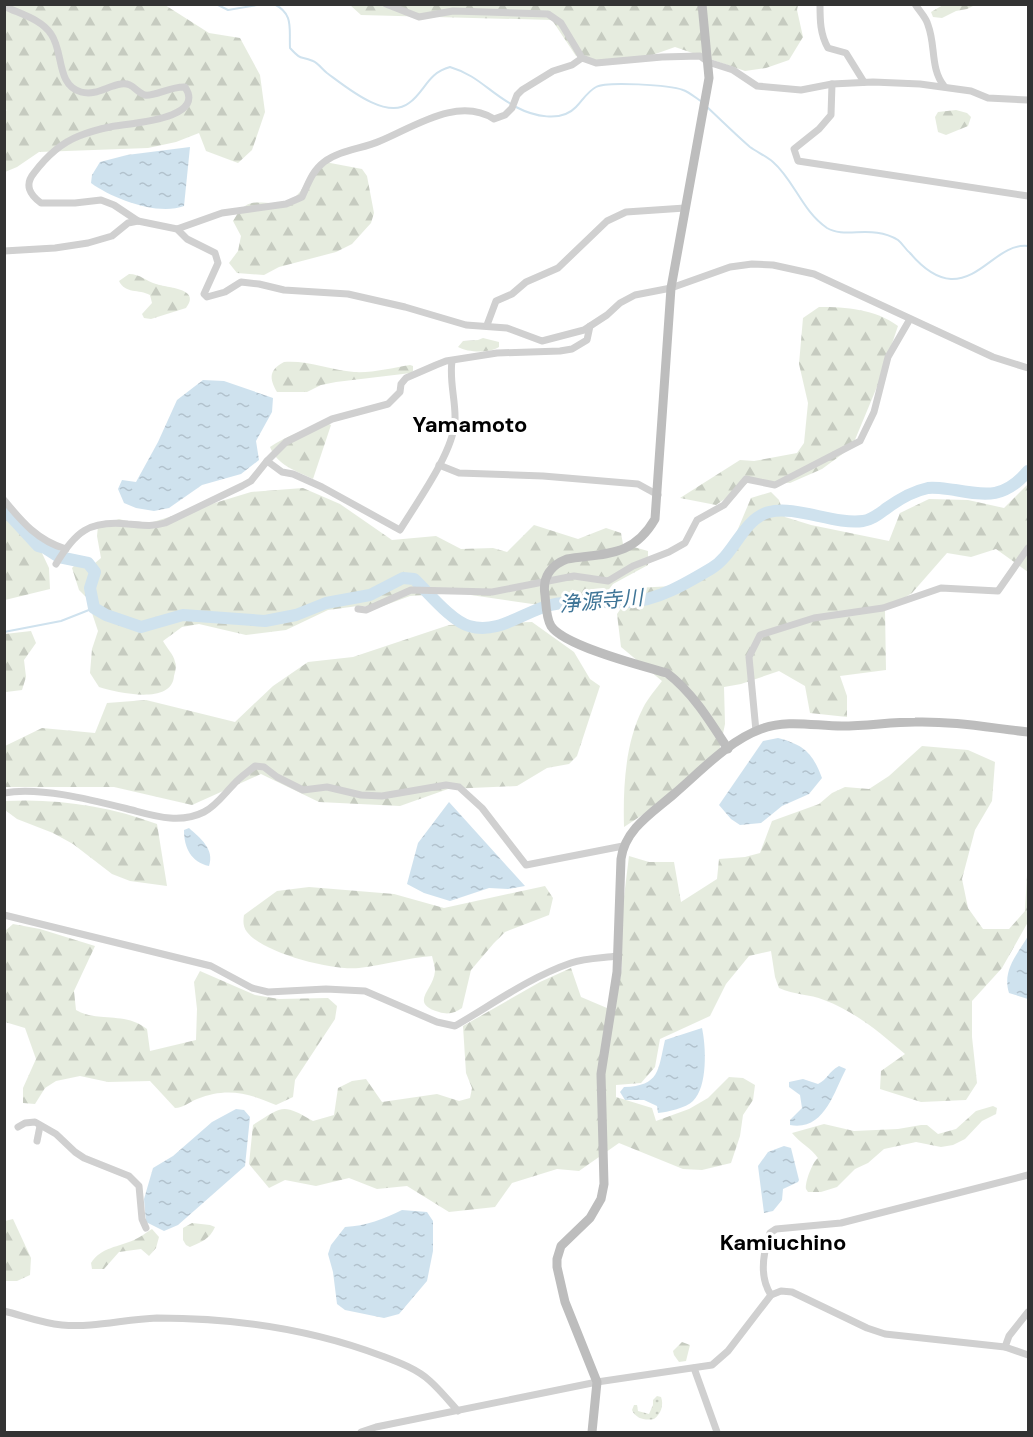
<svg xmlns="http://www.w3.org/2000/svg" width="1033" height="1437" viewBox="0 0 1033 1437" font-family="'DM Sans','Noto Sans JP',sans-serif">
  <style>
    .forest { fill: url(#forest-firs) }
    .garden { fill: url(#garden-dots) }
    .water { fill: url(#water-ripples) }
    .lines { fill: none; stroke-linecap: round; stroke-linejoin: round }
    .stream { stroke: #cfe2ee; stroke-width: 2 }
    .river { stroke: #cfe2ee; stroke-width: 12 }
    .street { stroke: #d0d0d0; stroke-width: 7 }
    .secondary { stroke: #bdbdbd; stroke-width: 9 }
    .labels { text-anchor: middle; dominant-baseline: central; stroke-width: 6; stroke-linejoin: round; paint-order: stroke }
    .water-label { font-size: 21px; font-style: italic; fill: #3f7597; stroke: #fff }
    .quarter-label { font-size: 22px; font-weight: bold; fill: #000; stroke: #fff }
  </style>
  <defs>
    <pattern id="forest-firs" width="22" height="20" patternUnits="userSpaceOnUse" patternTransform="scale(1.5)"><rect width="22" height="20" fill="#e6ecdf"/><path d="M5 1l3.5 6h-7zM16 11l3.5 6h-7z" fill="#c6cbc0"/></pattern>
    <pattern id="garden-dots" width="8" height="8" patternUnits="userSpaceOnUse" patternTransform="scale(1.5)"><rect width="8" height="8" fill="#e6ecdf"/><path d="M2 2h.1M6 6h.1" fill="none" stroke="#c6cbc0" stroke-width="1.8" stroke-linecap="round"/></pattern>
    <pattern id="water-ripples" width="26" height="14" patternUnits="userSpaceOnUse" patternTransform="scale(1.5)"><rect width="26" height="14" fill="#cfe2ee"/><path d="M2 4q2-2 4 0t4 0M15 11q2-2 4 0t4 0" fill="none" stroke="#b2c2cd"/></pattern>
  </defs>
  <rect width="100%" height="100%" fill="#fff"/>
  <!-- forest -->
  <g class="forest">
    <path d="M5,4L165,5L209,33L240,38L260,75L265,112L252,150L238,163L206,151L199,133L176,142L148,148L39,152L17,167L5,172L4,112L7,110L4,109Z"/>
    <path d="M350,5H798L797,10L803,37L789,60L766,68L745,71L675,47L647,57L596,62L576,56L552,20L361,15Z"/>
    <path d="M943,5V4L975,5L967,9L956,11L942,18L933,17L931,12Z"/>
    <path d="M956,110L967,113L971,117L968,126L946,135L938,132L935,117L938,112Z"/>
    <path d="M325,162L362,169L367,176L374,213L371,223L352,244L336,252L279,267L264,275L237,273L229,263L238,251L241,236L233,221C236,216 240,209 245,206C257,197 278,210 295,197C309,186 305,168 325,162Z"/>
    <path d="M129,274C140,274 146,281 156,284C167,288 202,288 186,308L151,319L144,318L142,314L152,303L150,295C139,289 125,294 119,281Z"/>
    <path d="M819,307C846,307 875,309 898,326L879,382L852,447L822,469L790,483L752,480L716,505L680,498L740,460L754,461L797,453L804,443L808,403L799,364L803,318Z"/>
    <path d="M483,338L499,342V347C490,353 469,353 458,347L463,341L478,340Z"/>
    <path d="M284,362C307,360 331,370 354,372C373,373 392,368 410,365L413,366V371L411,373L336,382L321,385L307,392H277C269,378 269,370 284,362Z"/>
    <path d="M327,423L331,425L313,479C296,471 277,465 270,447C286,436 309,427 327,423Z"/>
    <path d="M1028,484V572L996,549L971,557L947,553L912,593L885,610L886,670L840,676L847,696V717L810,713L805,686L779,671L741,684L724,687L725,724L719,753L688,785L624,827C623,788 625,743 643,708C648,698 656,689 662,681L621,647L617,614L635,588L693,585L727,555L751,498L771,492L779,500L785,517L811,525L889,541L900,513L929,499L968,500L1004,508Z"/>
    <path d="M303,488L340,504L392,540L436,536L461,549L493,548L507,552L534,525L578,539L606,528L621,533L623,544L648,551V565L613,584L603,597L560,608L457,593L410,596L383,606H358L328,610L286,630L246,635L199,624L182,627L163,641C166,647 174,655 175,662C177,666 175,672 174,676C172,705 118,693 99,687L90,673L92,649L98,631L87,598L79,590L72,568L76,564L89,568L101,558L97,536L98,526L119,519L143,525L251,492Z"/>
    <path d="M4,509L26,541L41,551L49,568L50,589L5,600Z"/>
    <path d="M532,622L574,652L590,679L600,686L577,756L569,764L547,768L517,786L448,789L400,806L319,802L261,774L192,805L114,787H5V746L42,728L95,733L107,703L146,700L235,722L273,686L308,662L353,657L449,625Z"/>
    <path d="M31,631L36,643L24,660L26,677L22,690L6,692L5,634Z"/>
    <path d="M922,746L968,750L995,762L992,801L975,830L962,879L968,908L983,929H1009L1025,911L1028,857V922L1002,968L972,1001V1037L977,1083L966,1100L921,1102L880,1089L881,1071L905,1054C879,1032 856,1012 824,1000C810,994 794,995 779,988L775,977L771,951L749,956L726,984L710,1016L660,1039L655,1067L641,1083L616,1085V1097L652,1108L656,1121L689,1109L708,1098L729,1077L743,1078L755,1085L753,1100L743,1115L740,1136L731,1163L702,1170L683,1169L619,1143L579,1171L557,1169L512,1183L495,1207L449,1212L407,1186L377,1189L349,1178L316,1186L285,1180L269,1188L249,1164L253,1125C283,1106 282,1103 313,1121L334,1115L338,1088L352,1081L366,1079L382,1102L437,1094L459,1101L470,1098L472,1088L466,1073L463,1026L540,982L571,968L581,997L614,1011L622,968L621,921L629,856L649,862H674L681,902L717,879L719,859L745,857L760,853L772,821L819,804L832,793L845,787L869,789L889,776Z"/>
    <path d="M5,801C55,798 110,806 157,824L167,886L130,881L112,874L73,844L53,833L17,819L5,810Z"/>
    <path d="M545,886L553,898L549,915L505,932L494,943L471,970L462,1008C455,1013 448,1015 439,1012C408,1003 434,990 435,971C435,966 433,961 432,956C407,958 383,965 359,968C333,971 263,953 247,932C243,927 243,921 244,915L277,891L309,887L394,894L444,908Z"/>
    <path d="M13,924L40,929L95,946L74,991L76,1010C99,1023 124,1011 147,1029L150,1051L196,1040L197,1009L194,982L200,971L255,995L279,999L328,998L337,1006L335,1019L295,1080L293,1097L276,1105C248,1093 227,1087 197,1099C189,1102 183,1108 175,1108L150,1081L108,1082L80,1076L56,1081L45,1088L35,1104L23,1103V1088L36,1059L25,1028L5,1022V931Z"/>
    <path d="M993,1106L997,1108L996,1114L982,1121L965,1139L953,1145L941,1147L916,1142L884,1149L868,1163L855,1169L837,1187L821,1192H808L806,1189C805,1182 812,1163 818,1158C811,1148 800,1143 792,1133L824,1124L854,1131L898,1129L921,1125H927L938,1134L956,1129L976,1111Z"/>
    <path d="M13,1219L31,1258L30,1275L17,1281H5V1221Z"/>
    <path d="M192,1223L210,1225L215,1227C210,1239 201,1242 190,1247L186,1245L183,1240V1228Z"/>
    <path d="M152,1229L159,1237L156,1248L149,1256L141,1249L119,1252L104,1269H92L91,1263C101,1247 119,1247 134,1240C141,1237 145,1233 152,1229Z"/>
    <path d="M682,1342L690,1345L686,1361L679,1362L674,1355L673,1351Z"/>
  </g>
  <!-- garden -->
  <path class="garden" d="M657,1396L661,1397C664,1405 661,1414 654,1419C645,1421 635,1418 632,1410L634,1405H637L638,1411L649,1414L653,1405V1400Z"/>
  <!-- water -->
  <g class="water">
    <path d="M190,147L184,206C158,216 113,199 91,183L92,175L100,162L127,155Z"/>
    <path d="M203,380L224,381L273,398L272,412L256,441L259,460L241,474L202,485L169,508L154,511L136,508L124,503L118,489L122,480L136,482L158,442L177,400Z"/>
    <path d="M778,738C805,745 813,754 822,778L809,794L782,806L761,823L740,825L731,819L719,805L763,741Z"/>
    <path d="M449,802L525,886L508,889L489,888L450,901L424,893L407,884L418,843Z"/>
    <path d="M189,828C200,838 215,849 209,866C191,862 184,848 184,830Z"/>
    <path d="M1028,936V999L1009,993C1002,970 1017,955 1028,936Z"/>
    <path d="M702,1028C706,1046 708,1087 693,1101C686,1108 668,1112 658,1113L657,1106L644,1100H625L620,1092L624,1087C660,1086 658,1070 665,1040Z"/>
    <path d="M839,1066L846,1069C833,1094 824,1131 790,1125V1120L802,1108L800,1095L789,1087V1082L803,1079L818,1084C828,1079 828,1072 839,1066Z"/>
    <path d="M236,1109L244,1110L250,1117L245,1166L178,1225L164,1231L146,1222L144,1199L153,1168L173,1156L212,1122Z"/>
    <path d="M784,1146L791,1148L799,1180L798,1182L783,1189L782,1200L773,1211L764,1213L758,1166L768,1152Z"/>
    <path d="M402,1210L427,1212L433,1221V1251L427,1281L399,1314L384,1318L345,1310L337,1304L333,1272L328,1254L331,1245L345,1227C366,1226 384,1219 402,1210Z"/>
  </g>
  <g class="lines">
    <!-- stream -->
    <g class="stream">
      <path d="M216,4L228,10L263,4"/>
      <path d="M274,4C294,14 289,28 290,48C303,62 299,55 313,61C318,63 322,69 327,73C345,86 386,121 409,103C425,92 427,73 450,67C477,75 488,91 511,104"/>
      <path d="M706,106C721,120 735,134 750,147C757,152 766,156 773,162C794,180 802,211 827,228C845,239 873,224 898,240C903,244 905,249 910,253C921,266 934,278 951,279C982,280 999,243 1028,246"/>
      <path d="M516,107C533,116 561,123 576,107C583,100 587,92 596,87C606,81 670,85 683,90C689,92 696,98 702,102"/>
      <path d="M4,632L61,621L94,608"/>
    </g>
    <!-- river -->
    <path class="river" d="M4,509L38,546L45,548L59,557L88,563L95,572L90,588L94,608L106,615L141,627L183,615L265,621L296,615L326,603L370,595L403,578L414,579C428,592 451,621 469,626C499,635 524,611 551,605C576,599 603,603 628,602C657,601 687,583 712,568C734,555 743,519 769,512C795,505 835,525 863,521C872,520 880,513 887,508C898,500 914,491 928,488C936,487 946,489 955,490C988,496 1005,498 1028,471"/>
    <!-- street -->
    <g class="street">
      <path d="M386,4L419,17L453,11L548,14L561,23L582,58"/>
      <path d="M820,4C820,20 820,34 828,48L846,53L864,82"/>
      <path d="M915,4C919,11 926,17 928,25C936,46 930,68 944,86"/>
      <path d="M4,6C20,14 41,19 51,34C64,52 56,85 81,92C96,96 107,86 121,84C133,82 135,92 145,95C153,97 172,86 185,87C207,120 128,123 110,127C100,129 89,132 79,136C61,143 46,157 34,173C24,185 30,195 41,203H75L101,200L114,205L138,221"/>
      <path d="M832,84L831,115L819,129L794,149L798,161L1028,196"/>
      <path d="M177,229L222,213L286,204L302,197C308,184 312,171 324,162C340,150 362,149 380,141C414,127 458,96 494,119L505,115L512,108L517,95L522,90L553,71L572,65L582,58L596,63L662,57L700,56L708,62L733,70L757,86L801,90L832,84L873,82L920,84L971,91L988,98L1028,100"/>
      <path d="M4,251L55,248L88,243L112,236L128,223L138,221L177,229L187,239L215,253L218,263L204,294L207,297L225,292L241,282L259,284L284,290L348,294L405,307L466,325L507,328L542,341L584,330L607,315L620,303L635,295L671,288L730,267L752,264L773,265L814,274L993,357L1028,368"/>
      <path d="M487,325L496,301L512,294L526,282L558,268L607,221L626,212L685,208"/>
      <path d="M267,461L282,472L293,474L322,487L400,530C417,502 453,453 455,421C456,401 449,381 452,361"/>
      <path d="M439,465L459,473L543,476L638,484L658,495"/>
      <path d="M4,500C22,522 38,541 66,549"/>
      <path d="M56,564C75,532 89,520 128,524C141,525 152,527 165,523L242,486L251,481L267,461L286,442L332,419L388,404L400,392L401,384L406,378L436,365L446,361L497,353L560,351L572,349L587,340L590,326"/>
      <path d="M358,609L366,610L411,590L492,592L574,576L608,581L633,566L669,552L685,543L697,520L724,505L746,479L775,485L860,441L874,412L888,357L910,319"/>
      <path d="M756,731L749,657L760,635L814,618L883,608L941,588L998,591L1028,548"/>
      <path d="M4,793C40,786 96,801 132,810C155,816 180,824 204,812C216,806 225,793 234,784C240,777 248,772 255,766L264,767L277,777L303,790L327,787L361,795L382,796L446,785L459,787L482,808L526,865L623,846"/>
      <path d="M4,915L211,966L252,988L268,992L326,989L365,991L437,1022L455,1026C493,1004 530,977 571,963C585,958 603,958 617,956"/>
      <path d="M18,1127L25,1123L35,1122L56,1134L75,1152L84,1158L129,1176L139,1186L142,1219L146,1228"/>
      <path d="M37,1141L40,1126"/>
      <path d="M771,1295C759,1277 763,1253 770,1233L776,1229L841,1223L1028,1175"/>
      <path d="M4,1311C24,1316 41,1323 62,1325C94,1328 125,1319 157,1318C233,1318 311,1329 382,1356C398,1362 417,1369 430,1381C440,1390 449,1401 458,1411"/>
      <path d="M1005,1347L1009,1336L1028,1312"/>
      <path d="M694,1368L717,1432"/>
      <path d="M361,1432L376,1427L597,1382L712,1365L728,1351L771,1295L781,1291L792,1292L867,1328L885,1334L1005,1347L1028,1355"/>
    </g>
    <!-- secondary -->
    <g class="secondary">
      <path d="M702,4L709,78L671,288L655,519C633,557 606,553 567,559C551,565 542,577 545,595C546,604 546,618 551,626C564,646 642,666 667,673C693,693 710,721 728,749"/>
      <path d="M592,1432L597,1382L565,1302L557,1267V1259L561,1246L590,1218L601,1199L604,1184L601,1074L617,972L621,859C625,829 652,813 674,794C700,772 728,741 761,729C787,719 815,726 842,726C867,726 891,722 915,722C953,721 991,728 1028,732"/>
    </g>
  </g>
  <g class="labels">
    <!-- water labels -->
    <g class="water-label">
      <text transform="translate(601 601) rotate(-5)">浄源寺川</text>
    </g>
    <!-- quarter labels -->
    <g class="quarter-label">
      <text x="470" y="424">Yamamoto</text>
      <text x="783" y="1242">Kamiuchino</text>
    </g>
  </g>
  <!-- border -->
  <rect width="1033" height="1437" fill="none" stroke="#333333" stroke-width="12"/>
</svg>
